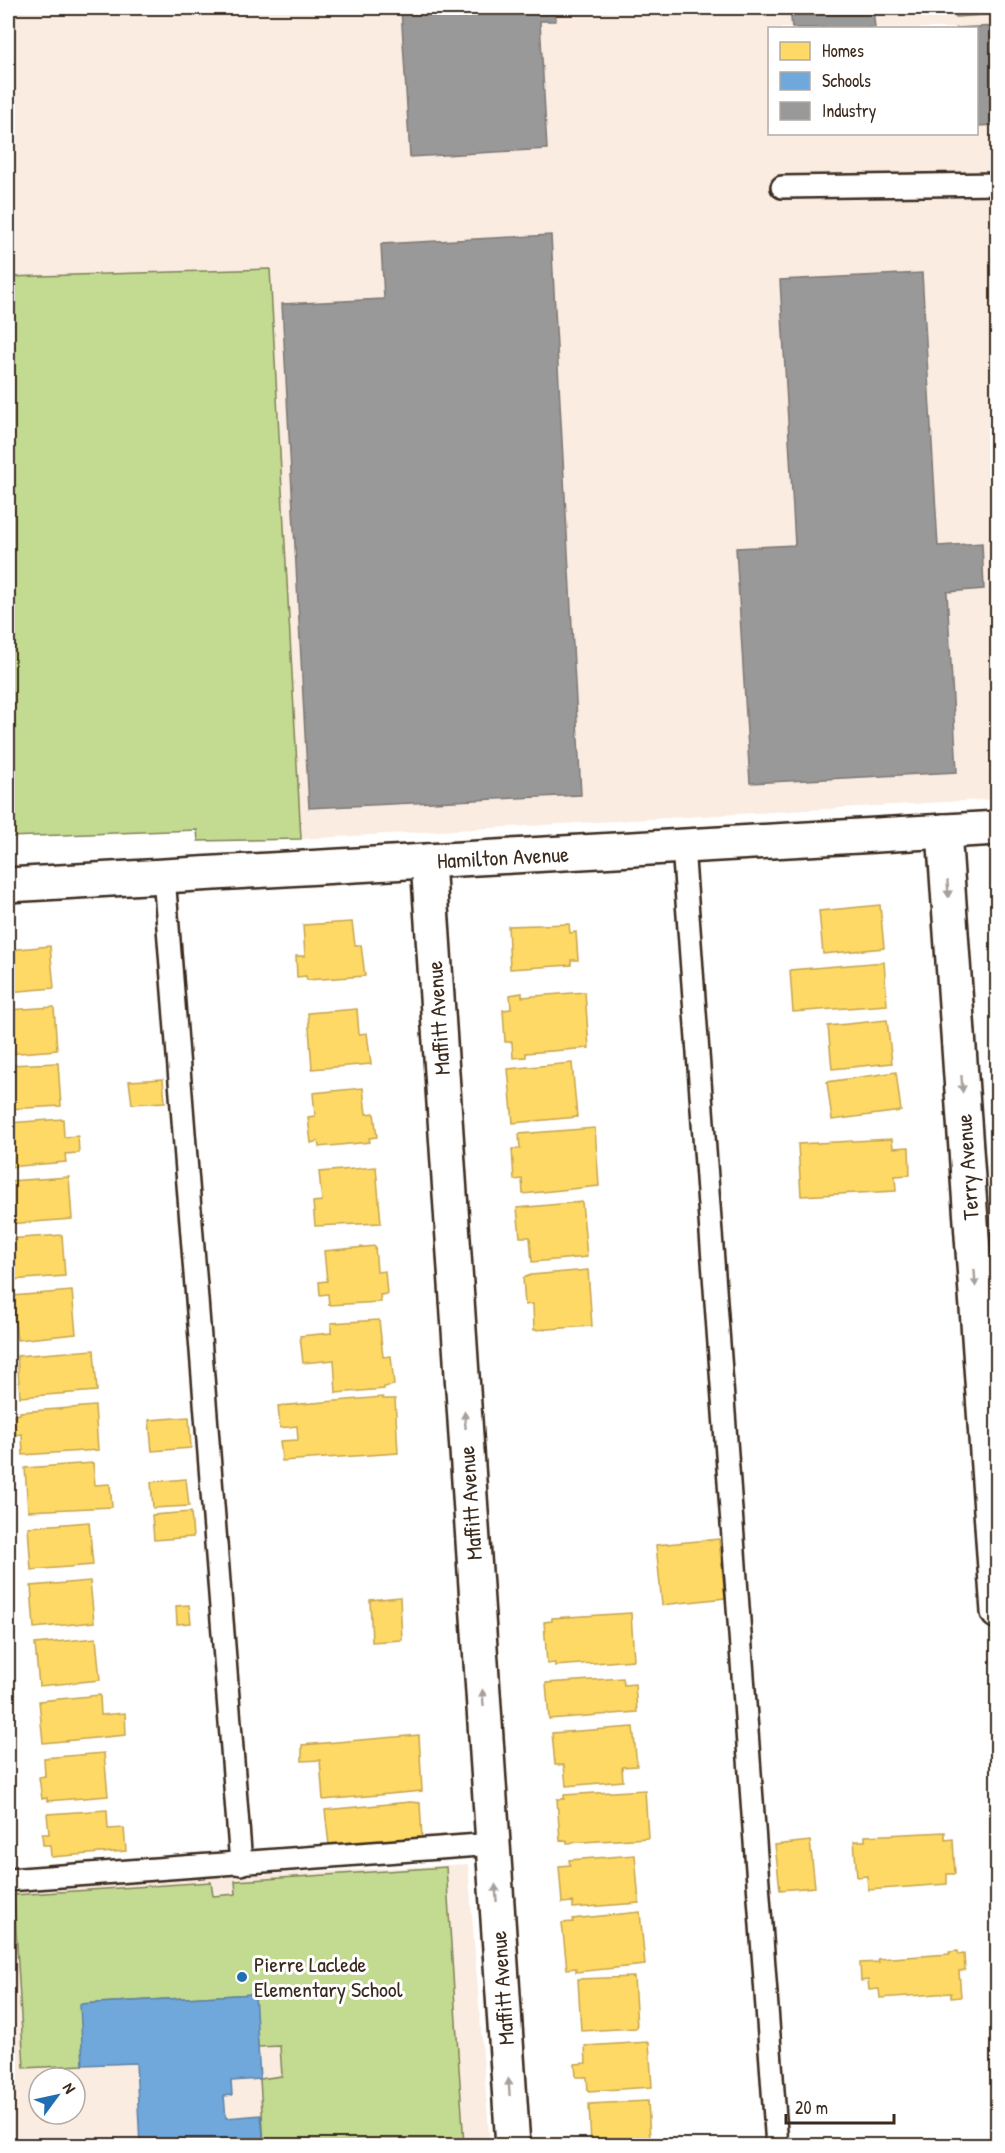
<svg xmlns="http://www.w3.org/2000/svg" width="1005" height="2153" viewBox="0 0 1005 2153" font-family="'Patrick Hand',sans-serif">
  <style>
    .built { fill: #faece1; fill-rule: evenodd }
    .green { fill: #c3db91; stroke: #7f8258; stroke-width: 1.5 }
    .homes { fill: #ffd966; stroke: #c4a450; stroke-width: 1.5 }
    .schools { fill: #6fa8dc; stroke: #5f82a3; stroke-width: 1.5 }
    .industry { fill: #999; stroke: #7d7874; stroke-width: 1.5 }
    .lines { fill: none; stroke-linecap: round; stroke-linejoin: round }
    .service-casing { stroke: #3b2a1e; stroke-width: 26 }
    .minor-casing { stroke: #3b2a1e; stroke-width: 38 }
    .tertiary-casing { stroke: #3b2a1e; stroke-width: 38 }
    .service { stroke: #fff; stroke-width: 21 }
    .minor { stroke: #fff; stroke-width: 33 }
    .tertiary { stroke: #fff; stroke-width: 33 }
    .oneway { fill: #a79f9a }
    .poi-dot { fill: #1f6fb2; stroke: #fff; stroke-width: 2 }
    .labels { text-anchor: middle; dominant-baseline: central; stroke-width: 6; stroke-linejoin: round; paint-order: stroke }
    .street-label { font-size: 22px; fill: #3b2a1e; stroke: #fff }
    .poi-label { font-size: 22px; fill: #3b2a1e; stroke: #fff; text-anchor: start }
  </style>
  <rect width="100%" height="100%" fill="#fff"/>
  <filter id="ink" filterUnits="userSpaceOnUse"><feTurbulence type="fractalNoise" baseFrequency=".0167" numOctaves="2"/><feDisplacementMap in="SourceGraphic" scale="12" xChannelSelector="R" yChannelSelector="G"/><feConvolveMatrix kernelMatrix="1 2 1 2 8 2 1 2 1" color-interpolation-filters="sRGB"/></filter>
  <g filter="url(#ink)">
    <!-- built -->
    <g class="built">
      <path d="M8,8H997V799L301,839L270,269L8,277ZM770,28H976V134H770Z"/>
      <path d="M468,1864L490,2145H13L8,2066V1888ZM39,2078H75V2114H39Z"/>
    </g>
    <!-- green -->
    <g class="green">
      <path d="M955,8H997V14L956,17Z"/>
      <path d="M270,269L301,839L198,841L197,830L8,837V277Z"/>
      <path d="M446,1867L464,2145H264L260,2079L282,2076L280,2046L258,2047L254,1994L81,2004L83,2065L24,2068L14,1895L211,1882L213,1896L236,1894L235,1881Z"/>
    </g>
    <!-- homes -->
    <g class="homes">
      <path d="M880,905L884,948L823,954L819,911Z"/>
      <path d="M352,922L355,945H361L365,976L307,980L306,976L297,977L296,956H305L303,925Z"/>
      <path d="M569,924L570,933L576,932L578,960H571V965L510,969L508,926Z"/>
      <path d="M50,946L54,988L8,992V950Z"/>
      <path d="M884,962L887,1005L793,1012L790,970Z"/>
      <path d="M585,992L589,1048L526,1053V1057L513,1058L512,1042H505L503,1010L511,1009L510,995L522,993V997Z"/>
      <path d="M54,1007L57,1050L8,1054V1010Z"/>
      <path d="M357,1009L359,1034L367,1033L371,1064L312,1069L308,1013Z"/>
      <path d="M887,1020L892,1063L832,1069L828,1026Z"/>
      <path d="M58,1063L61,1106L8,1109V1065Z"/>
      <path d="M572,1063L577,1117L513,1123L508,1069Z"/>
      <path d="M896,1072L901,1111L832,1120L827,1082Z"/>
      <path d="M163,1079L165,1102L132,1104L129,1081Z"/>
      <path d="M363,1088L366,1114L374,1113L377,1137L369,1138L370,1142L319,1147L318,1141L311,1143L308,1117L315,1116L313,1093Z"/>
      <path d="M63,1119L64,1137L78,1136L79,1153L65,1154L66,1162L8,1167V1123Z"/>
      <path d="M595,1128L599,1186L523,1194L522,1179L514,1180L512,1149H520L519,1134Z"/>
      <path d="M892,1139L893,1148L909,1147L910,1175L895,1176L896,1191L801,1196L798,1144Z"/>
      <path d="M376,1167L381,1223L315,1226L313,1202L322,1201L319,1172Z"/>
      <path d="M69,1177L72,1219L8,1224V1181Z"/>
      <path d="M582,1202L587,1257L532,1262L530,1237H520L517,1208Z"/>
      <path d="M62,1235L65,1276L11,1280L8,1239Z"/>
      <path d="M375,1246L377,1272L385,1271L387,1294L380,1295L381,1302L329,1305L328,1294L320,1295L319,1282L327,1281L324,1251Z"/>
      <path d="M588,1270L592,1326L534,1330L533,1304L525,1305L523,1278L531,1275Z"/>
      <path d="M72,1291L76,1334L17,1340L12,1296Z"/>
      <path d="M379,1320L383,1357L391,1356L394,1385L384,1387V1389L336,1393L334,1360L303,1363L300,1336L331,1333V1323Z"/>
      <path d="M94,1350L97,1391L20,1397L17,1356Z"/>
      <path d="M383,1397V1399H395L398,1453L282,1461L280,1441L298,1440L297,1426L280,1428L278,1406Z"/>
      <path d="M95,1406L98,1450L23,1455L22,1434L16,1435L14,1415L20,1414V1412Z"/>
      <path d="M189,1417L191,1448L152,1451L149,1420Z"/>
      <path d="M93,1463L95,1485L110,1484L112,1507L28,1511L25,1468Z"/>
      <path d="M186,1479L189,1506L153,1508L151,1482Z"/>
      <path d="M191,1512L193,1537L154,1540L152,1515Z"/>
      <path d="M89,1522L93,1565L31,1570L28,1527Z"/>
      <path d="M719,1539L725,1598L662,1605L656,1545Z"/>
      <path d="M90,1581L94,1622L34,1628L31,1586Z"/>
      <path d="M400,1597L402,1640L372,1642L370,1600Z"/>
      <path d="M189,1605L191,1623L177,1624L176,1606Z"/>
      <path d="M631,1613L634,1660L555,1666V1663L547,1664L544,1622L552,1621V1618Z"/>
      <path d="M96,1638L100,1680L39,1686L35,1644Z"/>
      <path d="M623,1678L624,1685L635,1684L637,1712L549,1719L546,1683Z"/>
      <path d="M100,1695L101,1715L125,1713L126,1735L43,1743L39,1701Z"/>
      <path d="M633,1727L637,1766L622,1767L623,1781L566,1786L564,1765H555L552,1733Z"/>
      <path d="M419,1735L422,1791L323,1800L320,1760L302,1761V1745Z"/>
      <path d="M104,1753L108,1796L47,1801V1798L42,1799L39,1777L45,1776L44,1758Z"/>
      <path d="M645,1790L648,1838L567,1843V1840L560,1841L557,1799H564V1795Z"/>
      <path d="M410,1802L420,1803L422,1838L329,1845L325,1810Z"/>
      <path d="M107,1810L108,1829L124,1828L126,1851L51,1857L50,1845H43L42,1834H49L47,1814Z"/>
      <path d="M945,1832V1840L953,1839L955,1874H947V1884L868,1890L867,1876L857,1877L854,1841H865V1836Z"/>
      <path d="M810,1841L815,1887L780,1890L775,1845Z"/>
      <path d="M635,1855L639,1903L573,1908V1902L562,1903L559,1866L570,1865L569,1860Z"/>
      <path d="M640,1912L645,1965L576,1972V1968L567,1969L562,1923L573,1922L572,1919Z"/>
      <path d="M957,1951L958,1955L964,1954L965,1970L959,1971L961,1997L951,1998V1993L880,1998L879,1989L869,1990L868,1980L861,1981L860,1963L879,1962L878,1959L950,1954L949,1952Z"/>
      <path d="M634,1977L637,2028L581,2031L578,1979Z"/>
      <path d="M649,2042L652,2087L588,2091L587,2077H576L575,2064L586,2063L585,2046Z"/>
      <path d="M648,2101L650,2141L591,2144L589,2104Z"/>
    </g>
    <!-- schools -->
    <path class="schools" d="M255,1994L260,2079L231,2081L232,2095L224,2096L226,2118L261,2115L264,2146H140L136,2063L83,2065L80,2004Z"/>
    <!-- industry -->
    <g class="industry">
      <path d="M401,8H555L556,21H540L547,149L410,157Z"/>
      <path d="M790,8H873L875,28H792Z"/>
      <path d="M998,26V125L976,126V28H956Z"/>
      <path d="M551,235L581,795L309,808L282,304L384,299L381,244Z"/>
      <path d="M993,263H998V328Z"/>
      <path d="M922,273L938,546L982,543L984,589L947,592L957,772L750,783L736,548L795,545L780,280Z"/>
    </g>
    <g class="lines">
      <defs>
        <g id="service">
          <path d="M782,187L998,184"/>
          <path d="M683,846L777,2146"/>
          <path d="M164,876L241,1864"/>
          <path d="M8,1880L493,1844"/>
        </g>
        <g id="minor">
          <path d="M944,831L998,1612"/>
          <path d="M428,861L513,2146"/>
        </g>
        <path id="tertiary" d="M8,885L998,828"/>
      </defs>
      <!-- service casing -->
      <use href="#service" class="service-casing"/>
      <!-- minor casing -->
      <use href="#minor" class="minor-casing"/>
      <!-- tertiary casing -->
      <use href="#tertiary" class="tertiary-casing"/>
      <!-- service -->
      <use href="#service" class="service"/>
      <!-- minor -->
      <use href="#minor" class="minor"/>
      <!-- tertiary -->
      <use href="#tertiary" class="tertiary"/>
    </g>
    <!-- one-way arrows -->
    <defs><path id="oneway-solid" d="M-6-.8H1V-3.2L6.5 0L1 3.2V.8H-6Z" transform="scale(1.5)"/></defs>
    <g class="oneway">
      <use href="#oneway-solid" transform="translate(948 889) rotate(86)"/>
      <use href="#oneway-solid" transform="translate(962 1084) rotate(86)"/>
      <use href="#oneway-solid" transform="translate(975 1278) rotate(86)"/>
      <use href="#oneway-solid" transform="translate(465 1420) rotate(-94)"/>
      <use href="#oneway-solid" transform="translate(483 1698) rotate(-94)"/>
      <use href="#oneway-solid" transform="translate(496 1893) rotate(-94)"/>
      <use href="#oneway-solid" transform="translate(509 2087) rotate(-94)"/>
    </g>
  </g>
  <!-- markers -->
  <circle class="poi-dot" cx="242" cy="1977" r="6"/>
  <g class="labels">
    <!-- street labels -->
    <g class="street-label">
      <text transform="translate(503 857) rotate(-3)">Hamilton Avenue</text>
      <text transform="translate(438 1018) rotate(-94)">Maffitt Avenue</text>
      <text transform="translate(967 1167) rotate(-94)">Terry Avenue</text>
      <text transform="translate(470 1503) rotate(-94)">Maffitt Avenue</text>
      <text transform="translate(502 1988) rotate(-94)">Maffitt Avenue</text>
    </g>
    <!-- poi labels -->
    <g class="poi-label">
      <text x="254" y="1964">Pierre Laclede<tspan x="254" dy="25">Elementary School</tspan></text>
    </g>
  </g>
  <!-- margin -->
  <rect width="1005" height="2153" fill="none" stroke="#fff" stroke-width="30"/>
  <rect x="15" y="15" width="975" height="2123" fill="none" stroke="#3b2a1e" stroke-width="2" filter="url(#ink)"/>
  <!-- legend -->
  <rect x="768" y="27" width="210" height="108" fill="#ffffff" stroke="#b1aaa5" stroke-width="1.5"/>
  <rect x="780" y="42" width="30" height="18" fill="#ffd966" stroke="#b1aaa5" stroke-width="1.5"/>
  <text x="822" y="57" font-size="18" fill="#3b2a1e">Homes</text>
  <rect x="780" y="72" width="30" height="18" fill="#6fa8dc" stroke="#b1aaa5" stroke-width="1.5"/>
  <text x="822" y="87" font-size="18" fill="#3b2a1e">Schools</text>
  <rect x="780" y="102" width="30" height="18" fill="#999999" stroke="#b1aaa5" stroke-width="1.5"/>
  <text x="822" y="117" font-size="18" fill="#3b2a1e">Industry</text>
  <!-- north arrow -->
  <g transform="translate(57 2096) rotate(57)"><circle r="28" fill="#ffffff" stroke="#b1aaa5" stroke-width="1.5"/>
  <path d="M0-4.5L10 22L0 15L-10 22Z" fill="#1f6fb2"/>
  <text y="-9" font-size="16" font-weight="bold" text-anchor="middle" fill="#3b2a1e">N</text>
  </g>
  <!-- scale -->
  <path d="M786 2114v9h108v-9" fill="none" stroke="#3b2a1e" stroke-width="3"/>
  <text x="795" y="2114" font-size="18" fill="#3b2a1e" stroke="#ffffff" stroke-width="4.5" paint-order="stroke">20 m</text>
</svg>
